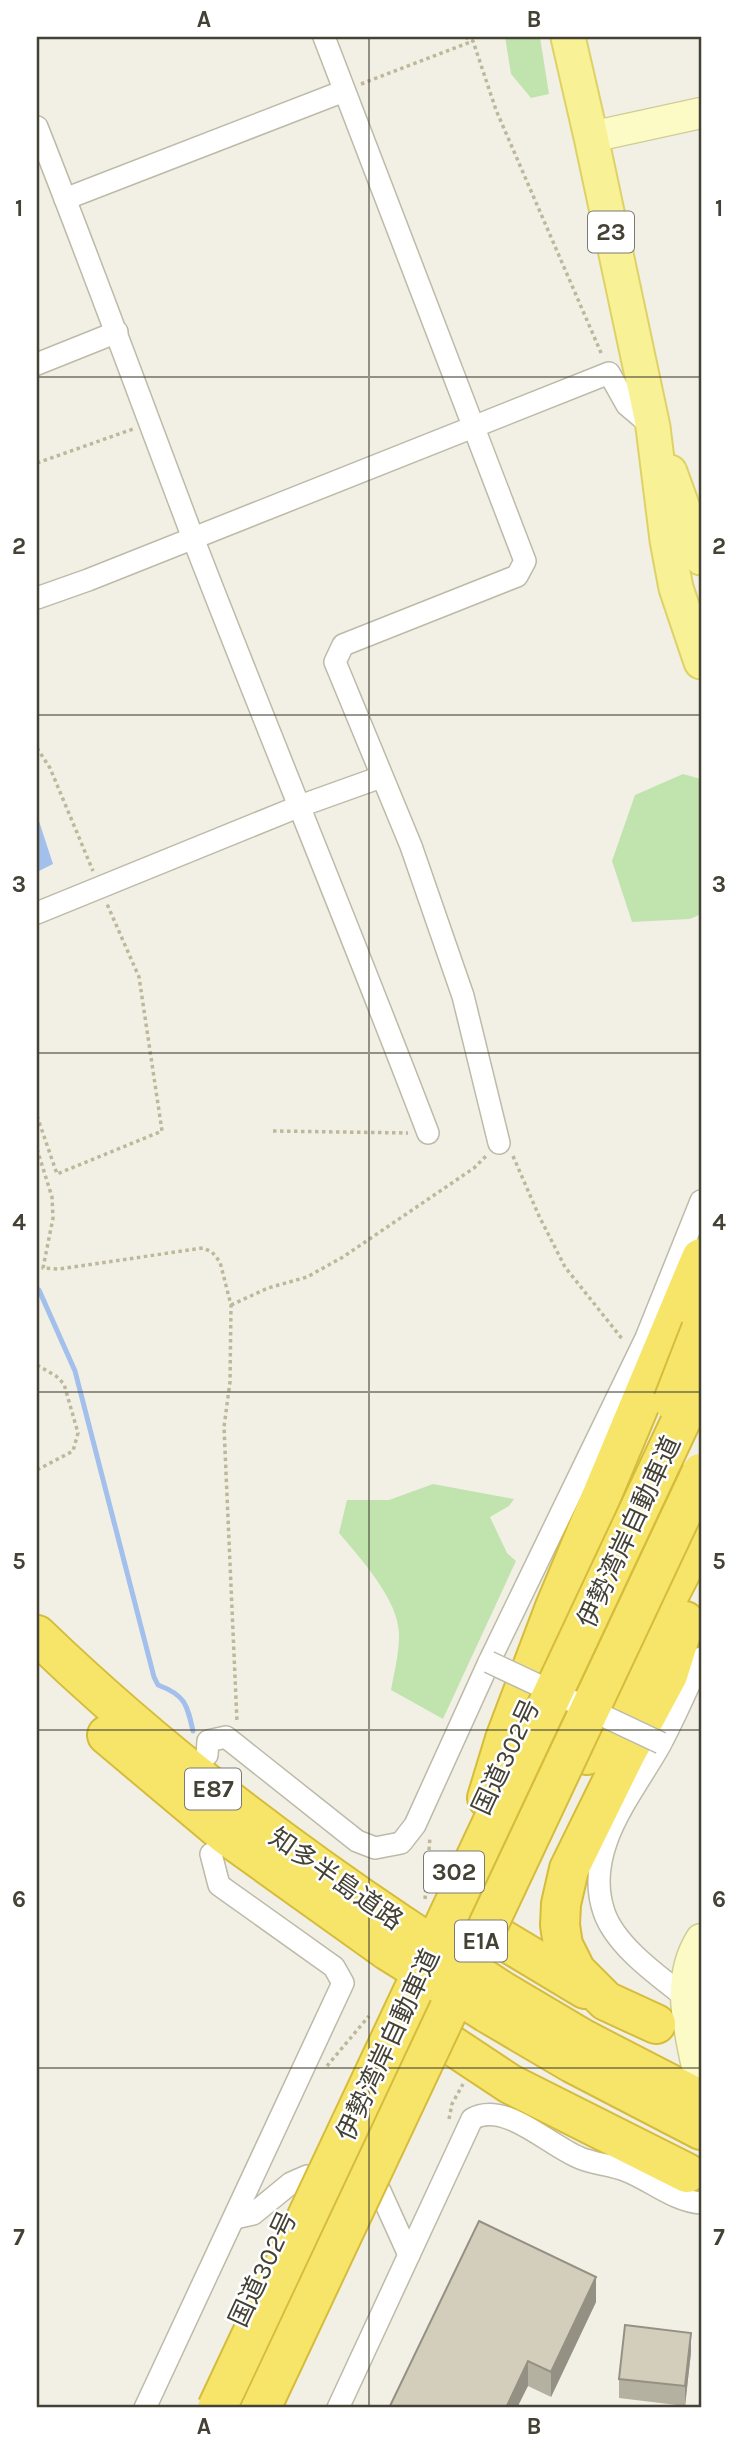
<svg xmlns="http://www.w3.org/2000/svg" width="738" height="2445" viewBox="0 0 738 2445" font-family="Karla,'Noto Sans JP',sans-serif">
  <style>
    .green { fill: #c1e4af }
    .water { fill: #a3bfec }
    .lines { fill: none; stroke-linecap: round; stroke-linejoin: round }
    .stream { stroke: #a3bfec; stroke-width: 5 }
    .street-casing { stroke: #bdbaa8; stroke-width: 24 }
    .secondary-casing { stroke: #d0cc97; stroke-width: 33 }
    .primary-casing { stroke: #ded267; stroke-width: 37 }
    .highway-casing { stroke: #d6bc3b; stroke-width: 42 }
    .path { stroke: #beb89a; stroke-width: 3.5; stroke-dasharray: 3.5 3.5; stroke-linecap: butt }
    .street { stroke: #fff; stroke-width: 21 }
    .secondary { stroke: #fcfac5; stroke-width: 30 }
    .primary { stroke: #f9f196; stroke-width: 33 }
    .highway { stroke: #f7e56a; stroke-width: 38 }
    .street-bridge-casing { stroke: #bdbaa8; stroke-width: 24; stroke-linecap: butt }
    .highway-bridge-casing { stroke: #d6bc3b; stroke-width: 42; stroke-linecap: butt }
    .street-bridge { stroke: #fff; stroke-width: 21 }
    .highway-bridge { stroke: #f7e56a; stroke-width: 38 }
    .wall { fill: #b5b1a1 }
    .shaded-wall { fill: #949083 }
    .building { fill: #d3cebb; stroke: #949083; stroke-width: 2 }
    .grid { fill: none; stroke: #444135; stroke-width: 2; stroke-opacity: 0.55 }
    .labels { text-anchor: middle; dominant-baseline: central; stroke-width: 5; stroke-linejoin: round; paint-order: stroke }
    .shield { fill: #fff; stroke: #7c7a72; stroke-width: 2 }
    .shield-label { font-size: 24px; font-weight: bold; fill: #444135 }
    .street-label { font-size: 26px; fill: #444135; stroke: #fff }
    .neatline { fill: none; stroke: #444135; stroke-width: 2.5 }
    .grid-label { font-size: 23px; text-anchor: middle; font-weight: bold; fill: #444135 }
  </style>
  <rect width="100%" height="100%" fill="#f2f0e5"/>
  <!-- green -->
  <g class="green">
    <path d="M505,37H540L549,94L531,98L511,74Z"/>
    <path d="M683,774L701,779V914L690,919L632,922L612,861L635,795Z"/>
    <path d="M433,1484L514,1499L509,1506L490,1517L507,1553L516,1561L443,1719L391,1690C394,1673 399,1654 399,1636C400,1601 360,1558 339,1533L347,1500H389Z"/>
  </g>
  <!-- water -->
  <path class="water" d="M37,815L53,864L37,872Z"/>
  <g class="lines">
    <!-- stream -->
    <path class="stream" d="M39,1290L75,1371L154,1677L158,1685C185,1695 187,1704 193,1731"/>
    <defs>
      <g id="street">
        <path d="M324,37L525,561L517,576L343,645L335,662L411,846L463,996L499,1143"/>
        <path d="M37,127C91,263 141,401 193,538C270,737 352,934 428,1133"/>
        <path d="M65,199L344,91"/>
        <path d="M37,364L117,332"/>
        <path d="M37,598L88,580L609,373L627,405L653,427"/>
        <path d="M37,913L300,806L381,777"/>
        <path d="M207,1755L208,1741L226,1737L357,1841L375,1848L401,1843L415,1825L489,1662L646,1338L701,1201"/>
        <path d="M684,1996C657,1975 615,1945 604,1912C583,1850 632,1795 660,1745C675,1717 688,1687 701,1658"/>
        <path d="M380,2191L409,2255"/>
        <path d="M235,2218L253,2214L291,2183L307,2176"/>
        <path d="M145,2408L343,1983L334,1967L219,1885L211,1854"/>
        <path d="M338,2408L472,2119C505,2100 549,2146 580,2158C595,2164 612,2165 627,2171C652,2181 674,2201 701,2203"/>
      </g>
      <g id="secondary">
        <path d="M591,137L701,113"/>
        <path d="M699,2077C690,2030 674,1982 701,1939"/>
      </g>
      <g id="primary">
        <path d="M568,37L591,137L653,427L667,540L676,588L701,662"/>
        <path d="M670,472L701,558"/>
      </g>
      <g id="highway">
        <path d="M37,1635C150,1744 273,1839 403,1926"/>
        <path d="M107,1735L226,1835L388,1951"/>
        <path d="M587,1755L701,1533"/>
        <path d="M487,1798L505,1739L555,1607L701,1258"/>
        <path d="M457,1912L585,1989"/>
        <path d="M499,1989L585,2040L701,2100"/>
        <path d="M487,2013L572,2063L701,2130"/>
        <path d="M409,2017L510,2084L687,2173"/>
        <path d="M656,2024L606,2001L576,1971L563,1945L560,1925L561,1904L569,1869L625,1755L668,1675L685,1621"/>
      </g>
    </defs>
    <!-- street casing -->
    <use href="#street" class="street-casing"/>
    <!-- secondary casing -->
    <use href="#secondary" class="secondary-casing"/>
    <!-- primary casing -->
    <use href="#primary" class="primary-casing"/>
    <!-- highway casing -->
    <use href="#highway" class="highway-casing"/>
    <!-- path -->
    <g class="path">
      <path d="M465,37L473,41L496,110L602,355"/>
      <path d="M361,84L473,41"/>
      <path d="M37,463L133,429"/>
      <path d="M37,748L50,768L93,871"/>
      <path d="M37,1116L57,1174L162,1131L139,977L107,904"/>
      <path d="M273,1131L408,1133"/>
      <path d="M37,1149L52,1197L53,1218L43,1268L59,1269L203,1248L212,1252L220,1262L231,1305L230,1382L224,1427L237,1722"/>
      <path d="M513,1156L539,1216L565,1267L623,1340"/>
      <path d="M231,1305L268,1288L307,1277L343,1257L474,1168L487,1155"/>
      <path d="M37,1365L56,1376L64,1384L78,1433L73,1451L37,1470"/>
      <path d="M425,1899L430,1837"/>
      <path d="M327,2066L369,2016"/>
      <path d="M449,2119L452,2104L463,2084"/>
    </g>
    <!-- street -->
    <use href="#street" class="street"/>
    <!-- secondary -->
    <use href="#secondary" class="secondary"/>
    <!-- primary -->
    <use href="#primary" class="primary"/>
    <!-- highway -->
    <use href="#highway" class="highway"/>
    <defs>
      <path id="street-bridge" d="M489,1662L661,1743"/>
      <g id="highway-bridge">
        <path d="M673,1401L701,1329"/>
        <path d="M403,1926L499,1989"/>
        <path d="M388,1951L487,2013"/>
        <path d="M217,2408L701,1378"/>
        <path d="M261,2408L701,1473"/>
      </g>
    </defs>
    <!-- street-bridge casing -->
    <use href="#street-bridge" class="street-bridge-casing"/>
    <!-- highway-bridge casing -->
    <use href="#highway-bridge" class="highway-bridge-casing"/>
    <!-- street-bridge -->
    <use href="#street-bridge" class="street-bridge"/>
    <!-- highway-bridge -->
    <use href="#highway-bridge" class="highway-bridge"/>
  </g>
  <!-- wall -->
  <g class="wall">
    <path d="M596,2302L551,2397L528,2386L389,2408Z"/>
    <path d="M691,2352L685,2406L619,2398V2379Z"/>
  </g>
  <!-- shaded-wall -->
  <g class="shaded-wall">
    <path d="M596,2277V2302L551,2397V2372Z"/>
    <path d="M691,2333V2352L685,2406V2386Z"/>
    <path d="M528,2361V2386L517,2408H506Z"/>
  </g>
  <!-- building -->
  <g class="building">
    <path d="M479,2221L596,2277L551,2372L528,2361L506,2408H389Z"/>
    <path d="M625,2325L691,2333L685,2386L619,2379Z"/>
  </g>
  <!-- grid -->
  <path class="grid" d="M369,37V2408M37,377H701M37,715H701M37,1053H701M37,1392H701M37,1730H701M37,2068H701"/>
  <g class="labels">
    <!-- shield labels -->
    <g class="shield">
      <rect x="588" y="211.5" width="46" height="41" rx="5"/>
      <rect x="185" y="1768.5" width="56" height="41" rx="5"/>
      <rect x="424" y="1851.5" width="60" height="41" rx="5"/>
      <rect x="455" y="1920.5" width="52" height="41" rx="5"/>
    </g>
    <g class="shield-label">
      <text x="611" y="232">23</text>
      <text x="213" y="1789">E87</text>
      <text x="454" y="1872">302</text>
      <text x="481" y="1941">E1A</text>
    </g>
    <!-- street labels -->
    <g class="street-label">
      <text transform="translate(629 1532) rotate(-65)">伊勢湾岸自動車道</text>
      <text transform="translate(506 1757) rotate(-65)">国道302号</text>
      <text transform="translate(336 1879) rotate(35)">知多半島道路</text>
      <text transform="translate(388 2045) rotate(-65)">伊勢湾岸自動車道</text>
      <text transform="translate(263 2269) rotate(-65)">国道302号</text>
    </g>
  </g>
  <!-- border -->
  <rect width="738" height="2445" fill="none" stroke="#ffffff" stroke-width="77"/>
  <rect x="38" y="38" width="662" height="2368" class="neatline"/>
  <g class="grid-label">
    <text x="204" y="27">A</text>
    <text x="534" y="27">B</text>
    <text x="19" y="216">1</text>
    <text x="719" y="216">1</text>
    <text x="19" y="554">2</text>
    <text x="719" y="554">2</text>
    <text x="19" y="892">3</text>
    <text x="719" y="892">3</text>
    <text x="19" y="1230">4</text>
    <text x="719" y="1230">4</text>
    <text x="19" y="1569">5</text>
    <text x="719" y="1569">5</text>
    <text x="19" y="1907">6</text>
    <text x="719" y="1907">6</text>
    <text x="19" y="2245">7</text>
    <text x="719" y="2245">7</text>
    <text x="204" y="2434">A</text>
    <text x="534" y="2434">B</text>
  </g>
</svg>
